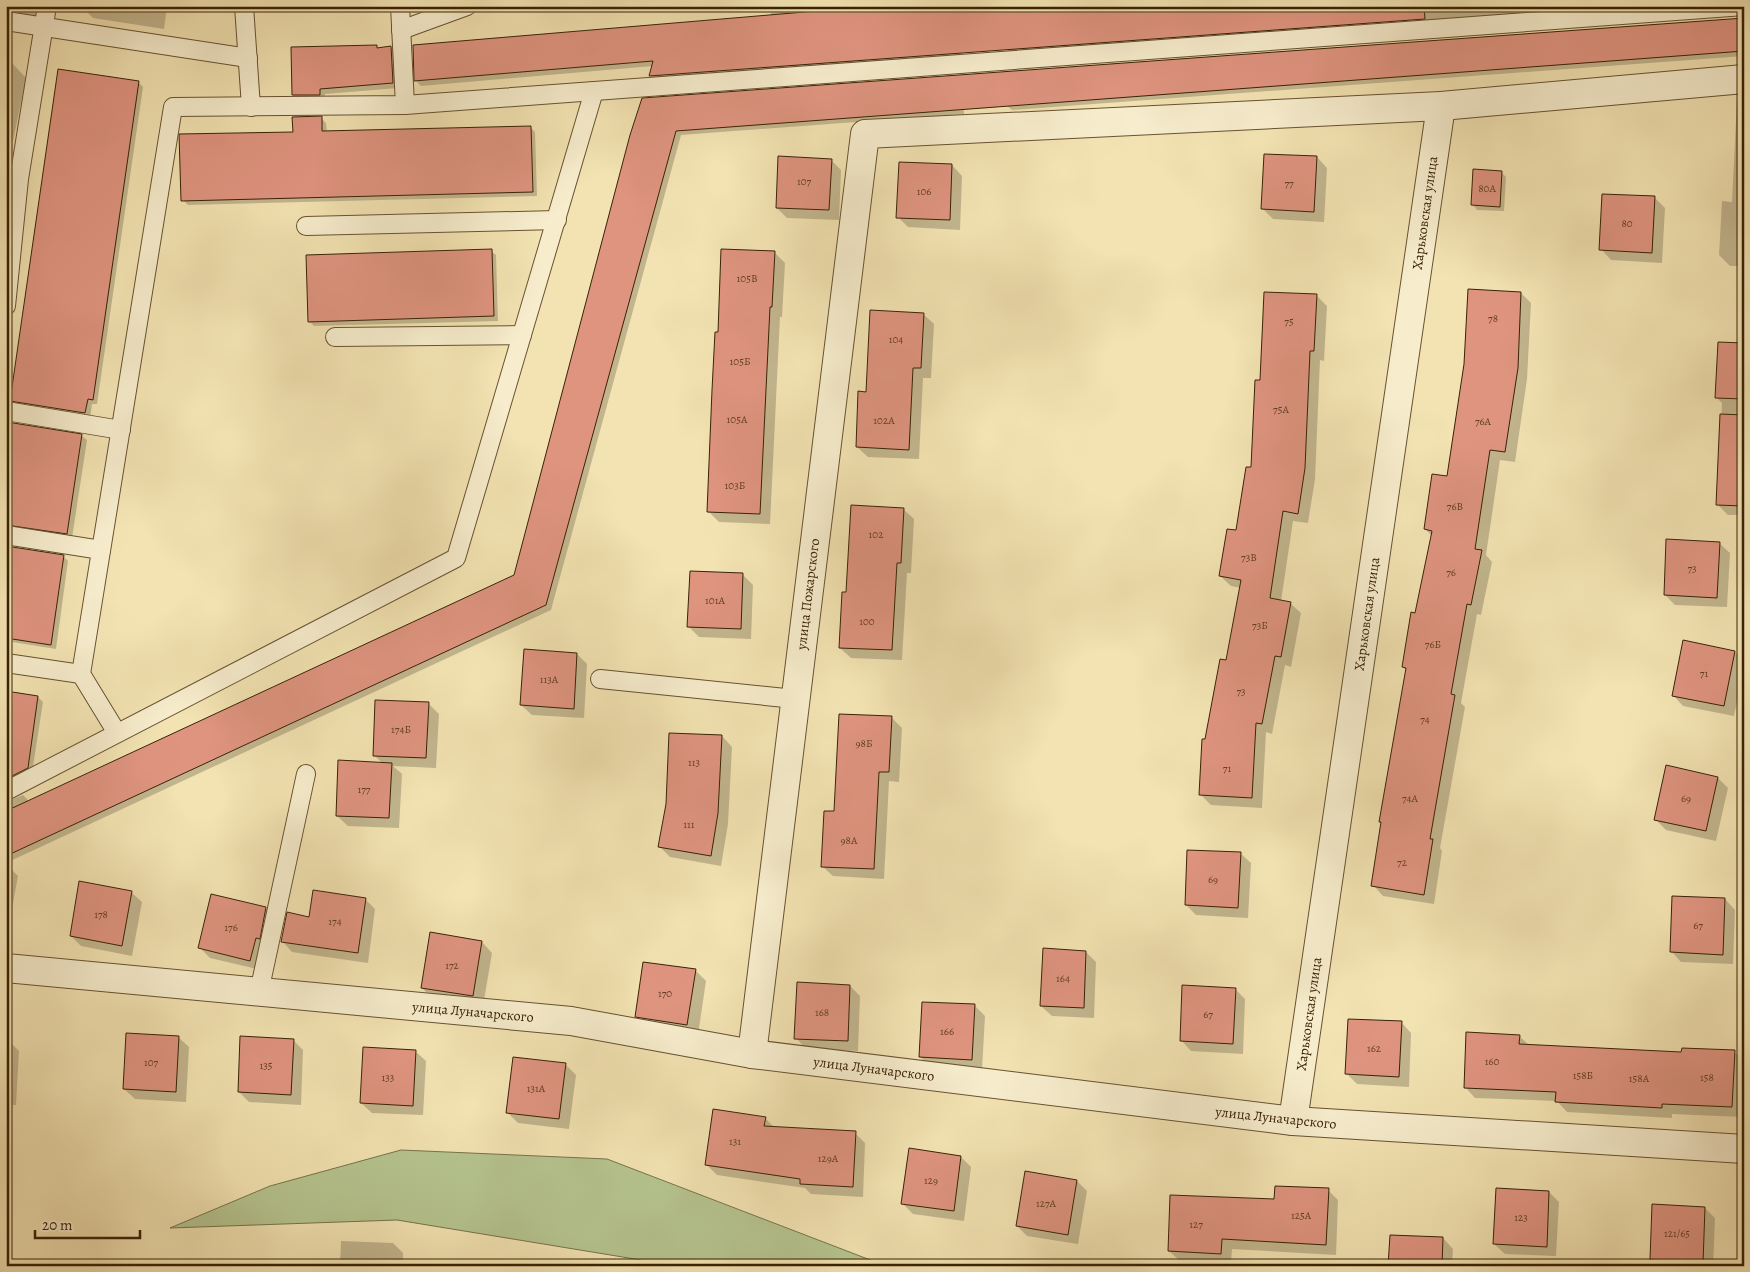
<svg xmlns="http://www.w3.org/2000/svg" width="1750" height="1272" viewBox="0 0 1750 1272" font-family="Alegreya,serif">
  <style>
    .green { fill: #b6c590; stroke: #77744b }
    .shadow { fill: #0003 }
    .building { fill: #df9480; stroke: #382206 }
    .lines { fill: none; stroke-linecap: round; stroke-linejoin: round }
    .service-casing { stroke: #675231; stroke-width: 20 }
    .minor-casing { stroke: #675231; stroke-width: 30 }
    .service { stroke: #f7edcd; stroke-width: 18 }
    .minor { stroke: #f7edcd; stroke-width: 28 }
    .labels { text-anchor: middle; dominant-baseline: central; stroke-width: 4; stroke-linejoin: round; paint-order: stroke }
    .number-label { font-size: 11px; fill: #623e24 }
    .street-label { font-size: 14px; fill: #382206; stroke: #f7edcd }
  </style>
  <rect width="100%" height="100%" fill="#f3e3b2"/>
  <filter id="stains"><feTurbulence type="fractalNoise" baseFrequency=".004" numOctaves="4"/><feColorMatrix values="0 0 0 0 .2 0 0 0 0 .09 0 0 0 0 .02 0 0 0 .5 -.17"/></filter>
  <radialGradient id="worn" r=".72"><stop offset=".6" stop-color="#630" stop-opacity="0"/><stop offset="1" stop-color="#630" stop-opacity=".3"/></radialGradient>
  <!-- green -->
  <path class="green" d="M401,1150L607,1159L886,1266H660L647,1261L397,1220L170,1228L270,1186Z"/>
  <!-- shadow -->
  <g class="shadow">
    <path d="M6,6H41L39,16L6,11Z"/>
    <path d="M81,6H167L164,29L93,18Z"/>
    <path d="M771,6H841V10L958,6L961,58L655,81L650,76L653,66L421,86L416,81L771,16Z"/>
    <path d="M1373,6H1662L1011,54L1006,49Z"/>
    <path d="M1744,18V56L1012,110L1007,106L1006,72Z"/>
    <path d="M376,46L379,49L391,48L396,53L398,88L325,94V100H298L293,95Z"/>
    <path d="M6,62H11L26,78L13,141L6,140Z"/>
    <path d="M962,81L964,114L681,135L551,610L6,863V802L23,795L28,800V802L515,576L632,135Z"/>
    <path d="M138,82L143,87L97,404H92L90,418L16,405L11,400Z"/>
    <path d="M1737,100H1744V266H1730L1719,255L1722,201L1732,202Z"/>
    <path d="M321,118L326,123L327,132L530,127L535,132L537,196L188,205L183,200Z"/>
    <path d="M1317,157L1327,168L1324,222L1273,219L1263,209Z"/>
    <path d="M831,160L841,170L839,220L787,218L777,208Z"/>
    <path d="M952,165L962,176L960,230L908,227L898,217Z"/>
    <path d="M1501,172L1506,177L1504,211L1477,210L1473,205Z"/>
    <path d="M1655,198L1665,208L1662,263L1611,260L1601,249Z"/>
    <path d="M491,251L496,255L498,321L314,326L309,321Z"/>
    <path d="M774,252L785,263L782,317H780L770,524L719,522L708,511L719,333Z"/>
    <path d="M1521,293L1531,303L1527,379L1515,462L1500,460L1486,555L1492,562L1481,615L1477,614L1461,703L1465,707L1440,848L1442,851L1434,904L1383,896L1373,885L1382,824L1380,821L1407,671L1403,667L1416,614L1432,536L1425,529L1448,478Z"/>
    <path d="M1317,296L1327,306L1324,361L1320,360L1315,479L1308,523L1293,521L1281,601L1290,603L1301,613L1291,667L1285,665L1272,734L1266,732L1262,808L1211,805L1200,794L1206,741L1227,661L1241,588L1231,586L1220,576L1237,532L1252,469L1261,381Z"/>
    <path d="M923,314L934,324L931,378H923L919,459L868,457L857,447L868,393Z"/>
    <path d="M1744,344V515H1728L1717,504L1722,403L1716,397Z"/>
    <path d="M8,423L82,436L87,440L72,538L6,531V434Z"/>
    <path d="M903,509L914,519L911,573H907L902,660L851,658L840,648L848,593Z"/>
    <path d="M1719,543L1730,553L1727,607L1675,605L1665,595Z"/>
    <path d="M6,547L63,556L68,561L56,649L6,641Z"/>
    <path d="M743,575L753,585L751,639L699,637L688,626Z"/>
    <path d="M1735,652L1744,661V669L1734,716L1683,706L1673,695Z"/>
    <path d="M577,654L587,664L584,718L532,715L521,705Z"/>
    <path d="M6,692L38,697L43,702L32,773L6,786Z"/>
    <path d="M428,703L439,714L436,768L393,766L402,774L399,828L348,826L337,816L382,763L374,755Z"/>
    <path d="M891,717L902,728L899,782L889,781L884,879L833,876L822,866L835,812Z"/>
    <path d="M722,736L732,747L728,824L721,866L670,857L660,847Z"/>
    <path d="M1718,778L1728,788L1716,841L1666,830L1656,820Z"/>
    <path d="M1240,853L1251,863L1248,918L1196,915L1186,905Z"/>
    <path d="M6,869L13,871L18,876L6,941Z"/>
    <path d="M131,892L142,902L132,956L81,946L71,936Z"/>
    <path d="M212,896L266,908L276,919L261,970L210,958L200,948Z"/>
    <path d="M365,899L375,909L368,963L292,952L282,941L310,919Z"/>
    <path d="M1725,899L1735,910L1733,964L1681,962L1671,951Z"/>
    <path d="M431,934L482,942L492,953L483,1006L432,998L422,988Z"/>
    <path d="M1086,952L1096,962L1094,1018L1052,1016L1041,1006Z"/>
    <path d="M695,970L706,981L698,1035L646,1027L636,1016Z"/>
    <path d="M850,986L860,996L858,1051L806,1049L796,1038Z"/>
    <path d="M1235,989L1245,999L1243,1054L1191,1051L1181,1040Z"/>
    <path d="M974,1005L985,1016L982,1070L931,1067L920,1057Z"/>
    <path d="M1401,1022L1411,1033L1409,1087L1357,1084L1347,1074Z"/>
    <path d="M1519,1036L1529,1045L1683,1053L1734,1052L1744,1061L1742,1117L1672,1114V1118L1567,1112L1557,1101L1475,1098L1465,1087Z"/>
    <path d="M178,1037L189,1047L186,1102L135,1099L124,1089Z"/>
    <path d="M6,1040H8L19,1051L16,1105H6Z"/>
    <path d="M293,1040L303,1050L301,1105L249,1102L239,1092Z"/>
    <path d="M415,1051L426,1061L423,1115L372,1113L361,1103Z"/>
    <path d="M565,1064L576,1075L569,1129L518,1123L507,1112Z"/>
    <path d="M765,1118L775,1128L855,1133L865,1143L863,1197L811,1194L805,1188L717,1175L706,1164Z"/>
    <path d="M961,1157L971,1167L964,1221L913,1214L903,1204Z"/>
    <path d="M1077,1181L1087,1191L1078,1244L1027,1236L1017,1226Z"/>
    <path d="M1328,1190L1338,1200L1336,1255L1232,1249L1231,1263L1180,1261L1169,1251L1276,1201Z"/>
    <path d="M1549,1192L1559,1202L1556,1256L1505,1254L1494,1244Z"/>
    <path d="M1705,1208L1715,1218L1713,1266H1655V1264L1651,1260Z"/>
    <path d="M1443,1238L1453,1249L1452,1266H1389Z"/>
    <path d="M341,1241L393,1243L403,1253V1266H340Z"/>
  </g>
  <!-- building -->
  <g class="building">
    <path d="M876,6H1424L1425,19L649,76L653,61L414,81L413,45Z"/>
    <path d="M1744,18V51L676,131L546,605L6,856V811L514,575L630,135L642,98Z"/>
    <path d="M377,45V48L391,46L393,83L320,89V95H292L291,47Z"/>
    <path d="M58,69L139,81L93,400L88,399L85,413L10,401Z"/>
    <path d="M322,116V131L531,126L533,192L181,201L179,134L293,132L292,117Z"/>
    <path d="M1264,154L1317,156L1314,212L1261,209Z"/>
    <path d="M778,156L832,159L829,210L776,208Z"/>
    <path d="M899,162L952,164L950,220L896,218Z"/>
    <path d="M1473,169L1502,171L1500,207L1471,205Z"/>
    <path d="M1602,194L1655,196L1652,253L1599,250Z"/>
    <path d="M492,249L494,316L308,322L306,255Z"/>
    <path d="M721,249L775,251L772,307H770L760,514L707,512L712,390L715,332H718Z"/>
    <path d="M1468,289L1521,292L1518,368L1505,452L1490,450L1475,549L1482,550L1471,605L1467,604L1451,694L1455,695L1430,839H1433L1424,895L1371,886L1381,822H1379L1406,668L1402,667L1411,612L1415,613L1432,531L1424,529L1432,474L1447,476L1464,364Z"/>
    <path d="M1264,292L1317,294L1314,351H1310L1305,468L1298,514L1283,511L1270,598L1291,602L1281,657L1275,656L1262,724L1256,723L1252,798L1199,795L1202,739H1205L1220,659L1226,660L1241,580L1219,576L1227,529L1236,530L1246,467H1251L1255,380H1260Z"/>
    <path d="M870,310L924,313L921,368H913L909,450L856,447L858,391L866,392Z"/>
    <path d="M1718,342L1744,343V399L1715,398Z"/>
    <path d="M1720,414L1744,415V506L1716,505Z"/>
    <path d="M7,422L82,434L67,534L6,525Z"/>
    <path d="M851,505L904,508L901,563H897L892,650L839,648L842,592H846Z"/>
    <path d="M1666,539L1720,542L1717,598L1664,595Z"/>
    <path d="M6,546L64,555L51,645L6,638Z"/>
    <path d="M690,571L743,573L741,629L687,627Z"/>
    <path d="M1683,640L1735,651L1724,706L1672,696Z"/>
    <path d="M524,649L577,653L574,709L520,705Z"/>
    <path d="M6,691L38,696L28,768L6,779Z"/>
    <path d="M375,700L429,702L426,758L373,756Z"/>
    <path d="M839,714L892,716L889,772H879L874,869L821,867L824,811H834Z"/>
    <path d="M669,733L722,735L718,813L711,856L658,847L666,804Z"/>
    <path d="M338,760L392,763L389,818L336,816Z"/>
    <path d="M1666,765L1718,777L1706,831L1654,820Z"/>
    <path d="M1187,850L1241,852L1238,908L1185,905Z"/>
    <path d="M79,881L132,891L122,946L70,936Z"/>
    <path d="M313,890L366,898L358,953L281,942L287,912L309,917Z"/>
    <path d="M211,894L266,907L260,939L256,938L250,961L198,948Z"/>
    <path d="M1672,896L1725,898L1723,955L1670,952Z"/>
    <path d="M430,932L482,941L473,996L421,988Z"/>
    <path d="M1043,948L1086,951L1084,1008L1040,1006Z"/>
    <path d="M643,962L696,969L687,1025L635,1017Z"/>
    <path d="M797,982L850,985L848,1041L794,1039Z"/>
    <path d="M1182,985L1236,988L1233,1044L1180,1041Z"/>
    <path d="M922,1002L975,1004L972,1060L919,1057Z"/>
    <path d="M1348,1019L1402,1021L1399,1077L1345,1074Z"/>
    <path d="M1466,1032L1520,1035L1519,1044L1681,1052L1682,1048L1735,1050L1732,1107L1662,1104V1108L1555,1102L1556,1092L1464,1088Z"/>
    <path d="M126,1033L179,1036L176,1092L123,1089Z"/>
    <path d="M240,1036L294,1039L291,1095L238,1092Z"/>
    <path d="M363,1047L416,1050L413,1106L360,1103Z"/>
    <path d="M513,1057L566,1063L559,1119L506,1113Z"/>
    <path d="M713,1109L766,1117L764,1126L856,1131L853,1187L800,1184V1179L705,1165Z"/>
    <path d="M909,1148L961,1156L954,1211L901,1204Z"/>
    <path d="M1025,1171L1077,1180L1068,1235L1016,1226Z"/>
    <path d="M1275,1186L1329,1188L1326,1245L1222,1239L1221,1254L1168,1251L1170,1195L1274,1199Z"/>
    <path d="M1496,1188L1549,1191L1547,1247L1493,1244Z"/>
    <path d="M1652,1204L1705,1207L1703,1263L1650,1260Z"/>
    <path d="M1390,1235L1443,1237L1442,1266H1388Z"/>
  </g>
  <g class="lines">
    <defs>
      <g id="service">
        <path d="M244,6L251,107"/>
        <path d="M400,6L405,105"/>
        <path d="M6,21L248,58"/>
        <path d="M401,30L467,6"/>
        <path d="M306,226L557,220"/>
        <path d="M6,306L19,179L47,6"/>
        <path d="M335,337L522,335"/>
        <path d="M6,411L121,430"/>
        <path d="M6,535L101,550"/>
        <path d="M6,663L81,674"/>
        <path d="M600,679L795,699"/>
        <path d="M117,733L81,674L173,107L405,105L1744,6"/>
        <path d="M6,791L456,558L594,91"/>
        <path d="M259,992L306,774"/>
      </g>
      <g id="minor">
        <path d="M6,968L571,1021L752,1054L1293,1121L1744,1149"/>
        <path d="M752,1054L865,134L1441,106L1744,79"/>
        <path d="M1293,1121L1441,106"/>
      </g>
    </defs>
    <!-- service casing -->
    <use href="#service" class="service-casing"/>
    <!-- minor casing -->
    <use href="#minor" class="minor-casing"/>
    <!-- service -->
    <use href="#service" class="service"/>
    <!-- minor -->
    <use href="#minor" class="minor"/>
  </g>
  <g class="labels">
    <!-- number labels -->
    <g class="number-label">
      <text x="804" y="181">107</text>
      <text x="1289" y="183">77</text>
      <text x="1487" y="188">80А</text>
      <text x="924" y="191">106</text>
      <text x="1627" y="223">80</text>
      <text x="747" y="278">105В</text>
      <text x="1493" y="318">78</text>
      <text x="1289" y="321">75</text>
      <text x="896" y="339">104</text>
      <text x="740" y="361">105Б</text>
      <text x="1281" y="409">75А</text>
      <text x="737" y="419">105А</text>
      <text x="884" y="420">102А</text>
      <text x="1483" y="421">76А</text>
      <text x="735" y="485">103Б</text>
      <text x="1455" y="506">76В</text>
      <text x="876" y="534">102</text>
      <text x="1249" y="557">73В</text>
      <text x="1692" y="568">73</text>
      <text x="1451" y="572">76</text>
      <text x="715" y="600">101А</text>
      <text x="867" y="621">100</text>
      <text x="1260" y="625">73Б</text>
      <text x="1433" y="644">76Б</text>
      <text x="1704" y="673">71</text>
      <text x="549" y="679">113А</text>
      <text x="1241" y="691">73</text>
      <text x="1425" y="719">74</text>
      <text x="401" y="729">174Б</text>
      <text x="864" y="743">98Б</text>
      <text x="694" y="762">113</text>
      <text x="1227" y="768">71</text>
      <text x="364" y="789">177</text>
      <text x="1410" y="798">74А</text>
      <text x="1686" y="798">69</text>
      <text x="689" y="824">111</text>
      <text x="849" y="840">98А</text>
      <text x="1402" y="862">72</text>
      <text x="1213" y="879">69</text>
      <text x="101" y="914">178</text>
      <text x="335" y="921">174</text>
      <text x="1698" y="925">67</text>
      <text x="231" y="927">176</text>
      <text x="452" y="965">172</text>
      <text x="1063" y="978">164</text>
      <text x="665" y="993">170</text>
      <text x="822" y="1012">168</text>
      <text x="1208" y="1014">67</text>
      <text x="947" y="1031">166</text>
      <text x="1374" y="1048">162</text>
      <text x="1492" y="1061">160</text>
      <text x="151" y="1062">107</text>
      <text x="266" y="1065">135</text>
      <text x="1583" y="1075">158Б</text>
      <text x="388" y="1077">133</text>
      <text x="1707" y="1077">158</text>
      <text x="1639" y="1078">158А</text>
      <text x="536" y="1088">131А</text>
      <text x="735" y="1141">131</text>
      <text x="828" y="1158">129А</text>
      <text x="931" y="1180">129</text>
      <text x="1046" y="1203">127А</text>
      <text x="1301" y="1215">125А</text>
      <text x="1521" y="1217">123</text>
      <text x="1196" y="1224">127</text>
      <text x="1677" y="1233">121/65</text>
    </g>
    <!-- street labels -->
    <g class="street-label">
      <text transform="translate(1425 213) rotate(-82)">Харьковская улица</text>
      <text transform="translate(808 594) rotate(-83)">улица Пожарского</text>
      <text transform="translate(1367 614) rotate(-82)">Харьковская улица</text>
      <text transform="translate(473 1012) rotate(5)">улица Луначарского</text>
      <text transform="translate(1309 1014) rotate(-82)">Харьковская улица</text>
      <text transform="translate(874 1069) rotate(7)">улица Луначарского</text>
      <text transform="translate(1276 1118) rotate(6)">улица Луначарского</text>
    </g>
  </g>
  <!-- margin -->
  <rect width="1750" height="1272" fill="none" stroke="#f3e3b2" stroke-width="25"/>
  <rect x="8" y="8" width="1735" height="1257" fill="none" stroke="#382206" stroke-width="2.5"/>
  <rect x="12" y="12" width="1725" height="1247" fill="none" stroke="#382206"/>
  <!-- scale -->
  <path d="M35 1230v8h105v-8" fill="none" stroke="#382206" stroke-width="2.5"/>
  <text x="42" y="1230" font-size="15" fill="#382206" stroke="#f7edcd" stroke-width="4" paint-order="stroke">20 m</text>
  <rect width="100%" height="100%" filter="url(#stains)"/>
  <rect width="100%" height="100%" fill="url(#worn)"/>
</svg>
